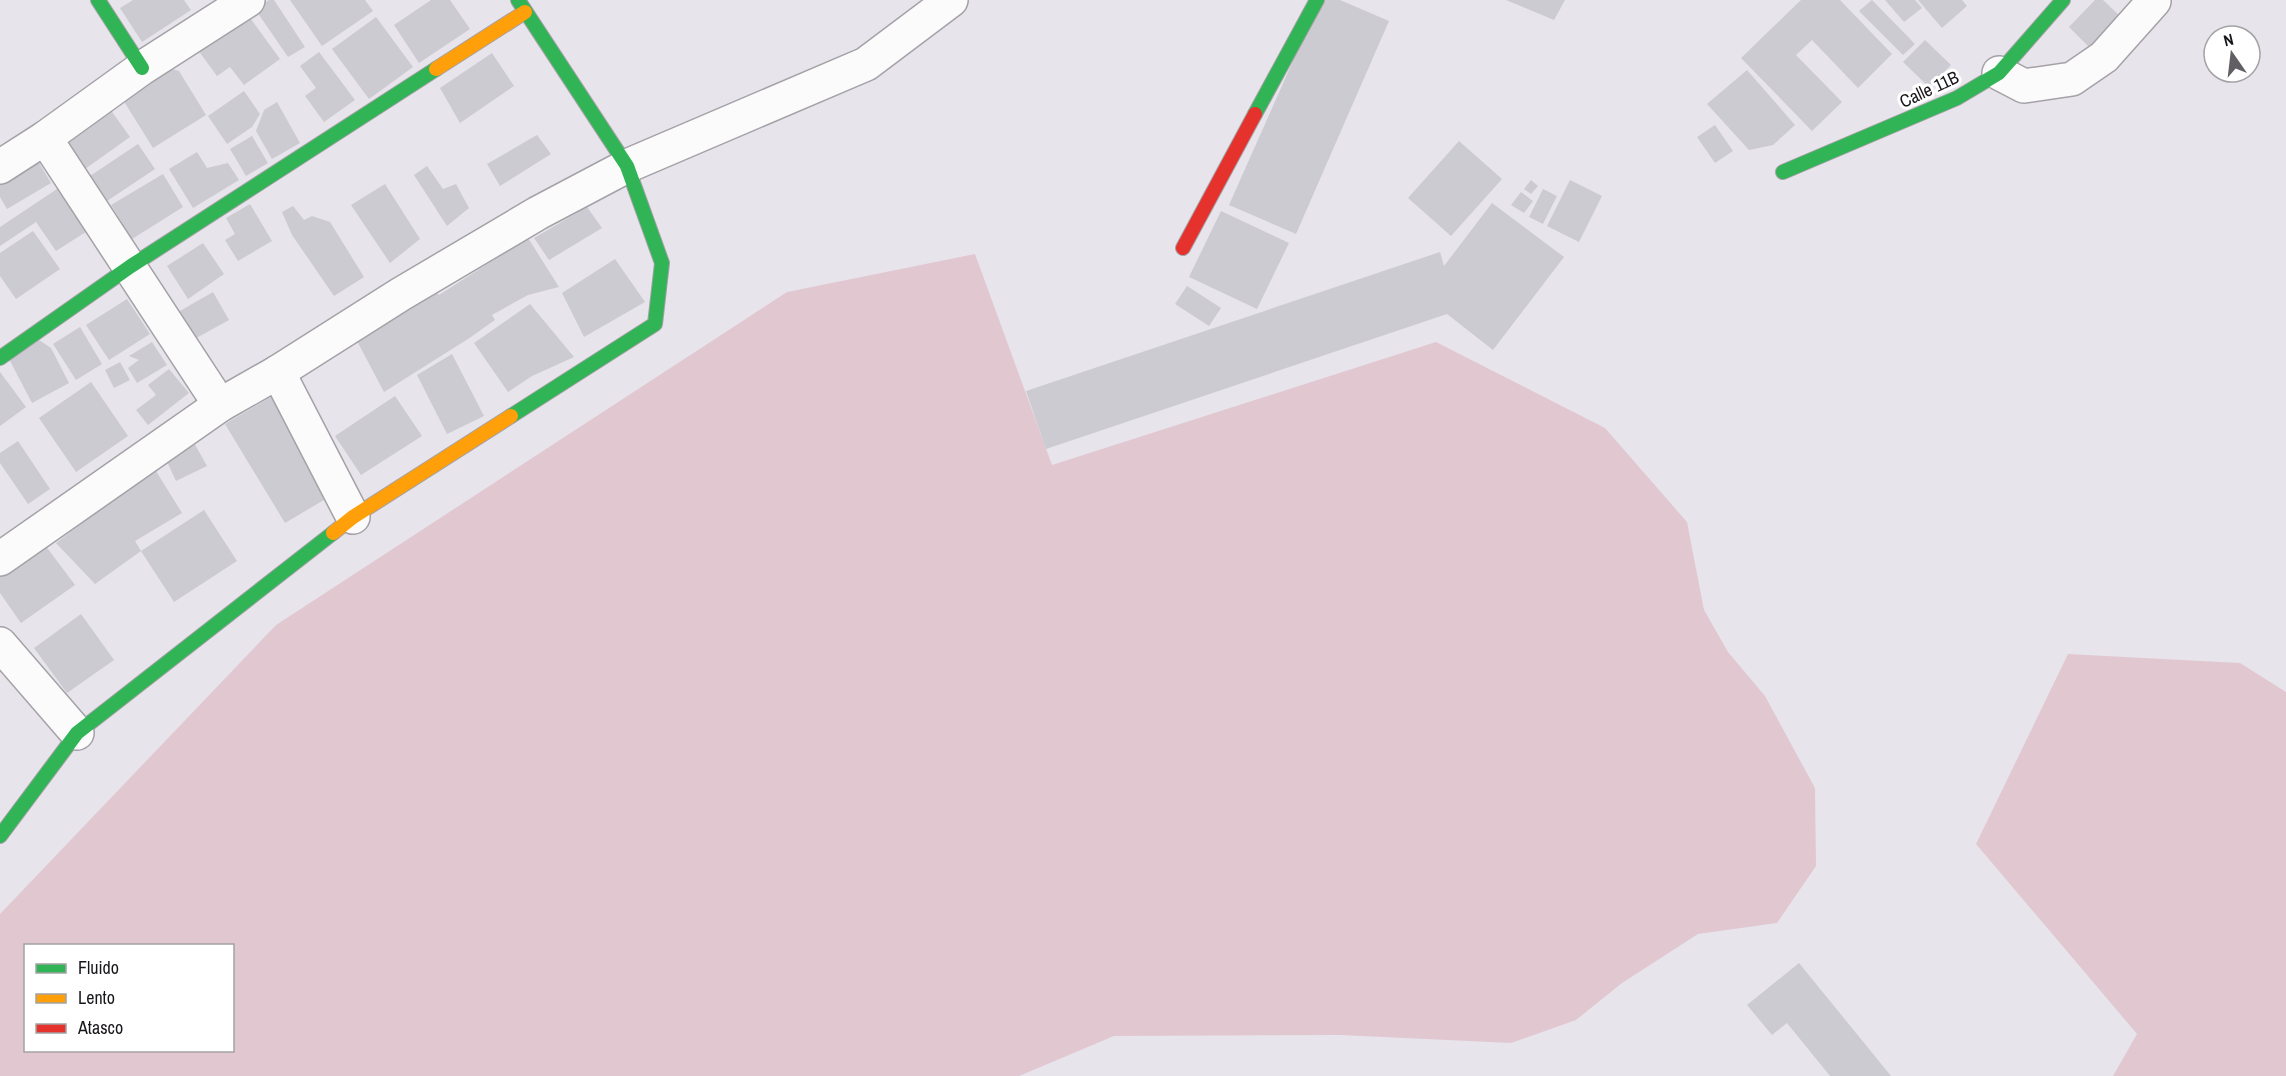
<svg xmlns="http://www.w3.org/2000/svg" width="2286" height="1076" viewBox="0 0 2286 1076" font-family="'Archivo Narrow',sans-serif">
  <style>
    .green { fill: #e1c8d0; fill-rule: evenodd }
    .building { fill: #cccbd1 }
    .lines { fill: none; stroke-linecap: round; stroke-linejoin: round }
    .street-casing { stroke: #a4a1a7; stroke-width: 36 }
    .fast-casing { stroke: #a4a1a7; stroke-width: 16 }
    .slow-casing { stroke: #a4a1a7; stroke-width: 16 }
    .jam-casing { stroke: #a4a1a7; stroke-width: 16 }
    .street { stroke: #fcfbfc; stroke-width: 33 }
    .fast { stroke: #30b455; stroke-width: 14 }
    .slow { stroke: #ff9f0a; stroke-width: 14 }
    .jam { stroke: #e5322d; stroke-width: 14 }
    .labels { text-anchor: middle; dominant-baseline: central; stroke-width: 6; stroke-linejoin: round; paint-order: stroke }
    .street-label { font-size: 18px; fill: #19161b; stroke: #fff }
  </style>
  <rect width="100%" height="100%" fill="#e8e4ec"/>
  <!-- green -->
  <g class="green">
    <path d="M975,254L1052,465L1436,342L1605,428L1687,522L1704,610L1728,652L1765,696L1815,788L1816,866L1777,923L1698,934L1622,983L1576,1020L1511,1043L1340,1035L1114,1036L1019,1076H0V914L276,625L787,292ZM26,946H232V1050H26Z"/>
    <path d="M2068,654L2240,663L2286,692V1076H2113L2137,1034L1976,844Z"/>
  </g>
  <!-- building -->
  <g class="building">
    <path d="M133,0H184L191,10L142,42L120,8Z"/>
    <path d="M269,0H274L305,47L288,57L255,9Z"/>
    <path d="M290,0H365L373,11L322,46Z"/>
    <path d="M431,0H450L470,29L419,63L394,25Z"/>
    <path d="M1320,0H1340L1389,21L1296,234L1229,205Z"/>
    <path d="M1506,0H1565L1554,20Z"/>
    <path d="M1801,0H1840L1892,54L1858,88L1812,40L1796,55L1842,102L1812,131L1741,58Z"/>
    <path d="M1872,0L1915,44L1903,55L1859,11Z"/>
    <path d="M1885,0H1915L1922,8L1904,22Z"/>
    <path d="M1918,0H1962L1967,6L1942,28Z"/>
    <path d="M2095,0H2103L2124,20L2093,51L2069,27Z"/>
    <path d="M248,15L280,59L244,85L230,67L217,76L198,50Z"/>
    <path d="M376,17L413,67L369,99L332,49Z"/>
    <path d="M1925,40L1951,65L1929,87L1903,62Z"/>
    <path d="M319,52L355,100L324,122L305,96L316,88L300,66Z"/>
    <path d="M492,53L514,86L460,123L440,88Z"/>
    <path d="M165,67L179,71L206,115L153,148L120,95Z"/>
    <path d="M1747,70L1795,125L1773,145L1749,150L1707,104Z"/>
    <path d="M244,91L260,114L252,127L227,144L208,116Z"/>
    <path d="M277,102L300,143L272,159L256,131L264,110Z"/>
    <path d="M107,105L130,137L85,169L61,138Z"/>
    <path d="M1715,125L1733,151L1715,163L1697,137Z"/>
    <path d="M537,135L551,154L500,186L487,164Z"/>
    <path d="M252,136L268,163L246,176L230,149Z"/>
    <path d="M1459,141L1502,179L1451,236L1408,198Z"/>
    <path d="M138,144L155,169L107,201L90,176Z"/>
    <path d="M197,152L207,168L228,163L239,180L193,208L169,169Z"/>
    <path d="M38,161L51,183L7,209L0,197V184Z"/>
    <path d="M427,166L443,189L456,184L469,208L447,226L414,175Z"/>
    <path d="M163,174L183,207L132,239L111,205Z"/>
    <path d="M1531,180L1538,186L1531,194L1524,189Z"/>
    <path d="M1570,180L1602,196L1579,242L1547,226Z"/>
    <path d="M385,184L420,239L390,263L351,205Z"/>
    <path d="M60,187L89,230L56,251L36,222L0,246V227Z"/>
    <path d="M1543,189L1557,196L1543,224L1529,217Z"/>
    <path d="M1521,192L1533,201L1524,213L1511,205Z"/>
    <path d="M1492,203L1564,257L1493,350L1447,314L1046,449L1026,391L1440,252L1444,266Z"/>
    <path d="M250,204L272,241L238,261L225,240L235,234L226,218Z"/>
    <path d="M293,206L304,220L312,216L330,222L364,277L334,296L292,235L282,212Z"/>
    <path d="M587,207L602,228L549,260L534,238Z"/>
    <path d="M1221,211L1289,243L1257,309L1189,277Z"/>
    <path d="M33,231L60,269L16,299L0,276V253Z"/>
    <path d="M528,238L559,287L528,295L492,315L495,320L468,339L384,392L357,341L427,285L439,295Z"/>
    <path d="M203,243L224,274L188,299L167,266Z"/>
    <path d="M615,259L645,302L584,337L562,293Z"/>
    <path d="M1187,286L1221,308L1209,326L1175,304Z"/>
    <path d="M213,292L229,320L189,342L173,315Z"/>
    <path d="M127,299L150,334L109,360L86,325Z"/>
    <path d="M530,304L574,357L532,376L508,392L474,343Z"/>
    <path d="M80,327L102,364L76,380L53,344Z"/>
    <path d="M39,340L51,348L69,383L32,403L8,357Z"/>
    <path d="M152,342L167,365L137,383L128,368L139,360L129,356Z"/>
    <path d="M452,354L484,416L447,434L417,375Z"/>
    <path d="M120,362L130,380L114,388L105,370Z"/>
    <path d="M169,369L189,393L148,425L136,410L156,395L148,385Z"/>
    <path d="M0,372L26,407L0,426Z"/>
    <path d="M91,382L128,436L76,472L39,418Z"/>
    <path d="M274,395L334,494L285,523L225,424Z"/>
    <path d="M395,396L422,436L361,475L335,436Z"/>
    <path d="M189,434L207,466L176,481L163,453Z"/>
    <path d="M18,441L50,489L28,504L0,463V453Z"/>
    <path d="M151,463L182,513L135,541L141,551L95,584L56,543L111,501Z"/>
    <path d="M204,510L237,561L174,602L141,551Z"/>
    <path d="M45,545L75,585L21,623L0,593V577Z"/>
    <path d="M81,614L114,660L67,693L34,648Z"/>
    <path d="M1799,963L1891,1076H1830L1787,1023L1772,1035L1747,1005Z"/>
  </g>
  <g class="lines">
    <defs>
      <g id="street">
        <path d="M1999,73L2024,86L2072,79L2104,57L2154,1"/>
        <path d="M45,138L220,405"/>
        <path d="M0,167L45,138L142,68L248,0"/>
        <path d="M278,372L353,517"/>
        <path d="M0,559L220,405L278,372L401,294L538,213L627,166L866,64L951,0"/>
        <path d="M0,644L77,733"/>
      </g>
      <g id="fast">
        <path d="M98,0L142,68"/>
        <path d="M1255,114L1317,0"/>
        <path d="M1783,172L1957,98L1999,73L2063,0"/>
        <path d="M0,358L131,266L436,69"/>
        <path d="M511,416L655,324L662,263L627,166L518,0"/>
        <path d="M0,836L77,733L333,533"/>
      </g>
      <g id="slow">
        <path d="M436,69L525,12"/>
        <path d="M333,533L353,517L511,416"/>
      </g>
      <path id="jam" d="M1183,248L1255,114"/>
    </defs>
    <!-- street casing -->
    <use href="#street" class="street-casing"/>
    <!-- fast casing -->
    <use href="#fast" class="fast-casing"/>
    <!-- slow casing -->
    <use href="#slow" class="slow-casing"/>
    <!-- jam casing -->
    <use href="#jam" class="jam-casing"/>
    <!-- street -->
    <use href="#street" class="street"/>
    <!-- fast -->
    <use href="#fast" class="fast"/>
    <!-- slow -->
    <use href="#slow" class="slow"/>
    <!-- jam -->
    <use href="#jam" class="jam"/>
  </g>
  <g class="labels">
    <!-- street labels -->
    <g class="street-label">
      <text transform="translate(1929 89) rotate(-25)">Calle 11B</text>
    </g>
  </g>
  <!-- legend -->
  <rect x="24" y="944" width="210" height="108" fill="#ffffff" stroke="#a3a2a4" stroke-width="1.5"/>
  <rect x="36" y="964" width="30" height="9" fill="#30b455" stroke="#a3a2a4" stroke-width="1.5"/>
  <text x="78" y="974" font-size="18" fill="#19161b">Fluido</text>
  <rect x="36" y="994" width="30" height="9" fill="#ff9f0a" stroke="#a3a2a4" stroke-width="1.5"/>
  <text x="78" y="1004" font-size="18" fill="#19161b">Lento</text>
  <rect x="36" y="1024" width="30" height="9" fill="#e5322d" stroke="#a3a2a4" stroke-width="1.5"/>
  <text x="78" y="1034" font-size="18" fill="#19161b">Atasco</text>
  <!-- north arrow -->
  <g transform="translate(2232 54) rotate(346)"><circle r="28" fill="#ffffff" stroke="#a3a2a4" stroke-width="1.5"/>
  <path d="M0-4.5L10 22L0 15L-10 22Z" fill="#615e64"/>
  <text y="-9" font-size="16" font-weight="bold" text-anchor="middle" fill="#19161b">N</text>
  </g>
</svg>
